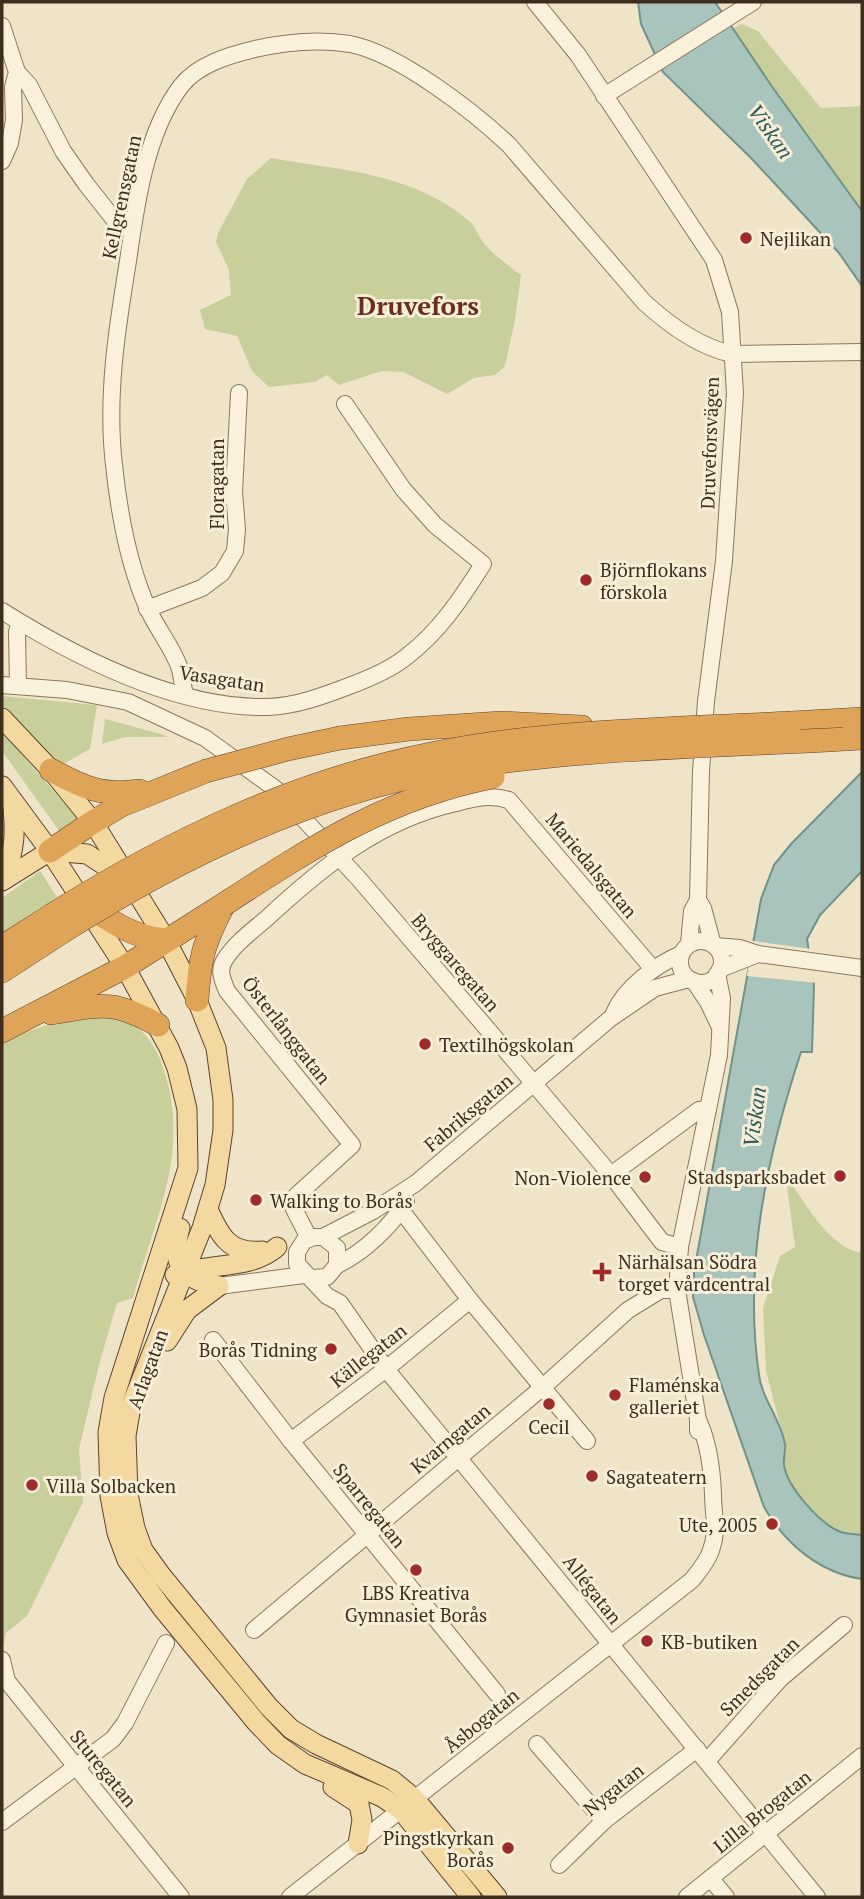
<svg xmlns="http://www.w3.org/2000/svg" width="864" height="1899" viewBox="0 0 864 1899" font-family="'PT Serif',serif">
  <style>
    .green { fill: #c9cf9b }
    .water { fill: #a9c4bc; stroke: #6f938a; stroke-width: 2 }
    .pier { fill: #f0e4c8 }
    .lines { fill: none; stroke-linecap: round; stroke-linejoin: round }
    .minor-casing { stroke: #8d765c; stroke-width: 18 }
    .major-casing { stroke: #5b4430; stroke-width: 21 }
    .highway-casing { stroke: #5b4430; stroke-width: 24 }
    .minor { stroke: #faf1dc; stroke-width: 16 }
    .major { stroke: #f3d9a0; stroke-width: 19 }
    .highway { stroke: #e0a458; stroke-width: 23 }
    .highway-bridge-casing { stroke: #5b4430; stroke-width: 24; stroke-linecap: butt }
    .highway-bridge { stroke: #e0a458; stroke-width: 23 }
    .poi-dot { fill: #9e2a2b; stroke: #f7eed8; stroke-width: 2.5 }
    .labels { text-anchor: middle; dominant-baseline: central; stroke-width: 6; stroke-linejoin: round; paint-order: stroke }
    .street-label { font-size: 19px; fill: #3d2e20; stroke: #f7eed8 }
    .poi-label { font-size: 19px; fill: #3d2e20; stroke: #f7eed8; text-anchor: start }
    .water-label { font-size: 21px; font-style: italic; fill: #2f5d5a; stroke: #f7eed8 }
    .district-label { font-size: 26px; font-weight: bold; fill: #6b2e1e; stroke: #f7eed8 }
  </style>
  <rect width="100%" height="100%" fill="#f0e4c8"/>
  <!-- green -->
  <g class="green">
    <path d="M742,24L758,31L821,108L862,106V211L731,30Z"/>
    <path d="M271,158C340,170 414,173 469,221C475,226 477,233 481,239C491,254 507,264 521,275L515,320L505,366L495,375L474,378L447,394L403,372L382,371L339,385L327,375L315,382L269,387L252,371L237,336L205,329L200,310L231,295L229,270L216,242L218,233L247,179Z"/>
    <path d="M2,696L97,705L90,749L60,766L2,707Z"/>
    <path d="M105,719L161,734L168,737H125L102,744Z"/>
    <path d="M2,732L81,822L62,835L2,751Z"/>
    <path d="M40,871L57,897L2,933V898Z"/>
    <path d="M72,1016C87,1017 106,1014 120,1018C140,1024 153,1042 160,1059C194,1147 156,1214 133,1298L117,1303L99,1365L79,1449L83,1502L27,1616L6,1633L4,1642L2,1644V1041Z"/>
    <path d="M792,1185C810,1210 830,1247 862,1253V1535L841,1532L821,1520L791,1485L784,1466L785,1444L766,1371L763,1308L780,1256L795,1247L787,1186Z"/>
  </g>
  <!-- water -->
  <g class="water">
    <path d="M638,2H715L773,88L862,211V286L839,253L752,159L663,72L641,24Z"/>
    <path d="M862,772V871L820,915L807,939L814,985L812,1052H801C767,1156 743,1265 759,1375C762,1399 781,1420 785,1444C786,1451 783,1458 784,1465C787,1487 821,1525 841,1532C847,1534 856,1534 862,1535V1579C820,1573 785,1544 764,1507L704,1335L693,1297L694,1272L761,899L774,865L791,844Z"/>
  </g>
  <!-- pier -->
  <path class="pier" d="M752,941L812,949L817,983L747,976Z"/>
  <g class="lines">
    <defs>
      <g id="minor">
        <path d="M535,2L578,55L714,260L730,312L735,393L724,561L706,701L701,771L698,900L692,911L689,944"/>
        <path d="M2,26L17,72L13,87L14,120L10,143L2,161"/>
        <path d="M17,72L29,85L63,151L86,184L116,222L132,230"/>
        <path d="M604,96L753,2"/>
        <path d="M147,609L202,588L222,573L235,551L237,529L234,492L239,393"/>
        <path d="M2,611C77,658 177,709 268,707C296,706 323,696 349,686C368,679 390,670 406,657C439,632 461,599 483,564L435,525L403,489L345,404"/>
        <path d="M2,685L67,690L128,702L205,738L277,790L359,879L519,1066L611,1175L662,1242L680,1247"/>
        <path d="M18,686L17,632L20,623"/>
        <path d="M185,695C183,687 182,678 180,669C173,648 157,629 148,609C128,564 119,513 114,465C106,397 117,328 128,261C136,204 146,132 181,86C198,64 230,55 255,49C286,42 319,39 350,44C398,53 473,111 509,145L644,302C669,325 699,347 732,354L862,352"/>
        <path d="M698,900L703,908L713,945"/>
        <circle cx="701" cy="962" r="21"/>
        <path d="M715,946L740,948L758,954L862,968"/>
        <path d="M720,969L758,954"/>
        <path d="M694,981L708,1002L719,1025"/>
        <path d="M614,1013C625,987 656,965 681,954"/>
        <path d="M611,1175L699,1110L708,1109"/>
        <path d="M401,1210L470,1300L587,1441"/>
        <path d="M323,1237L373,1211L416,1183L611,1018L655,988L689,979"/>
        <path d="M309,1238L294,1209L296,1196L352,1145L227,991C223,981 218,971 224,961C234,944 252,931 266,919C323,866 380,820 456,803C475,798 490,794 509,800L653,969"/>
        <path d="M337,1265C363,1253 392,1226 406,1201"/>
        <path d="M312,1278L327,1277L337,1265V1248L323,1237H314L304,1241L297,1252V1264L327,1296L340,1303L386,1369L817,1897"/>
        <path d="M219,1286L304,1275"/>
        <path d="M213,1340L291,1441L497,1694"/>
        <path d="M698,1431V1420L677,1290L680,1247L719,1055L722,998L717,974"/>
        <path d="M291,1441L386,1369L470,1300"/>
        <path d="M254,1630L543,1387L628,1310L661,1290H677"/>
        <path d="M2,1660L7,1681L181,1897"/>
        <path d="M537,1744L604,1821"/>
        <path d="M707,1761L780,1679L844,1625"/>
        <path d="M2,1822L113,1739L125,1723L166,1643"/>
        <path d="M559,1865L604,1821L697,1749"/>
        <path d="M711,1879L726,1897"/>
        <path d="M290,1897L692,1580C699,1571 706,1563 710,1553C719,1530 713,1516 713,1494C712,1469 709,1443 698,1420"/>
        <path d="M687,1897L862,1756"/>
      </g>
      <g id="major">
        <path d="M2,718L51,770L93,822L166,940L197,1000L216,1048L223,1100V1130L215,1185L202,1228L131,1406L126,1436L128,1494L135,1528L143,1550L161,1575L269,1707L291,1729L316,1744L392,1780L415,1799L497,1897"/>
        <path d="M2,786L50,851L125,967L169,1048L177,1068L187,1109L188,1168L114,1398L108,1432L110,1496L117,1533L127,1560L162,1608L256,1722L278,1745L305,1764L382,1797L401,1810L471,1897"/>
        <path d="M5,879C15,846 16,833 12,800"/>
        <path d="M2,881L50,851L87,854L124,878"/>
        <path d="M208,1209C220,1236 229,1254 262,1251"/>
        <path d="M180,1228C169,1264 184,1281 219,1286"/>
        <path d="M175,1275C207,1262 250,1271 277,1247"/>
        <path d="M167,1341L187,1310L219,1286"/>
        <path d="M333,1787L359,1804L362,1820L358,1844"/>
      </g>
      <g id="highway">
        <path d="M791,723L862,719"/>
        <path d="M340,738L409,729L501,723L582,727"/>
        <path d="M844,739L862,738"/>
        <path d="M51,770C84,788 101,796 140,791"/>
        <path d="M50,851L93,822L122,805L206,771"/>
        <path d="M84,903C110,921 134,938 166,940"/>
        <path d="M2,947L52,915"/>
        <path d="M2,971L62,932"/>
        <path d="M197,1000C200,957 203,945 223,906"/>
        <path d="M51,1013C101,1005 111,999 158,1025"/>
        <path d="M2,1031L125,967L223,905"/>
      </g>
    </defs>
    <!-- minor casing -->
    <use href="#minor" class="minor-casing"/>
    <!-- major casing -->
    <use href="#major" class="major-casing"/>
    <!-- highway casing -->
    <use href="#highway" class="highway-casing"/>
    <!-- minor -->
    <use href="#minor" class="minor"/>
    <!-- major -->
    <use href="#major" class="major"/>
    <!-- highway -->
    <use href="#highway" class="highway"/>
    <defs>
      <g id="highway-bridge">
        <path d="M206,771L288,749L340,738"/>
        <path d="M223,905C311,848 388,797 493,777"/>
        <path d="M52,915C170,841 294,781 431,754C549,730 671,729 791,723"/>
        <path d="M62,932C178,858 305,796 441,771C574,747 709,747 844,739"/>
      </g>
    </defs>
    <!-- highway-bridge casing -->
    <use href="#highway-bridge" class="highway-bridge-casing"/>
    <!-- highway-bridge -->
    <use href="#highway-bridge" class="highway-bridge"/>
  </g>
  <!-- markers -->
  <g class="poi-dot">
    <circle cx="746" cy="238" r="7"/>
    <circle cx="586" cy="580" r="7"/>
    <circle cx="425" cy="1044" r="7"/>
    <circle cx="840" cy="1176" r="7"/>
    <circle cx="645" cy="1177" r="7"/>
    <circle cx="256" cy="1200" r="7"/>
    <path d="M598.5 1261.5h7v7h7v7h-7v7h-7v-7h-7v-7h7z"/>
    <circle cx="331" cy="1349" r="7"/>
    <circle cx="615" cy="1395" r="7"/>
    <circle cx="549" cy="1404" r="7"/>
    <circle cx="592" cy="1476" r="7"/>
    <circle cx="32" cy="1485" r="7"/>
    <circle cx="772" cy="1524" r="7"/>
    <circle cx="416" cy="1570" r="7"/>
    <circle cx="647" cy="1641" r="7"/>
    <circle cx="508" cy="1848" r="7"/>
  </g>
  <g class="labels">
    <!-- street labels -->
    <g class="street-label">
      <text transform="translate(121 197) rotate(-78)">Kellgrensgatan</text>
      <text transform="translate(709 443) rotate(-88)">Druveforsvägen</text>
      <text transform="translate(216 484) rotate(-90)">Floragatan</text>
      <text transform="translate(222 678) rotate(9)">Vasagatan</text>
      <text transform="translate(592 865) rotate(50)">Mariedalsgatan</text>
      <text transform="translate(456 962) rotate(49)">Bryggaregatan</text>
      <text transform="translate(287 1030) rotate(52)">Österlånggatan</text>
      <text transform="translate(468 1112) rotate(-40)">Fabriksgatan</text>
      <text transform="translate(368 1355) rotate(-38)">Källegatan</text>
      <text transform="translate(147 1369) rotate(-70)">Arlagatan</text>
      <text transform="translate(450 1438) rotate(-40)">Kvarngatan</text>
      <text transform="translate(370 1505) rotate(51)">Sparregatan</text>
      <text transform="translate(593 1589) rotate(52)">Allégatan</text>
      <text transform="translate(759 1676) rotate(-45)">Smedsgatan</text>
      <text transform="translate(481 1720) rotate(-39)">Åsbogatan</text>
      <text transform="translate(104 1768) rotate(51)">Sturegatan</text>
      <text transform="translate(613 1789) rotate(-39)">Nygatan</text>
      <text transform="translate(762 1811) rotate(-39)">Lilla Brogatan</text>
    </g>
    <!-- poi labels -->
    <g class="poi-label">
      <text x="760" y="238">Nejlikan</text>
      <text x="600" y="569">Björnflokans<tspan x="600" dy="22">förskola</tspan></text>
      <text x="439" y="1044">Textilhögskolan</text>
      <text x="826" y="1176" text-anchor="end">Stadsparksbadet</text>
      <text x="631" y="1177" text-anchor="end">Non-Violence</text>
      <text x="270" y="1200">Walking to Borås</text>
      <text x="618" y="1261">Närhälsan Södra<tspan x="618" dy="22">torget vårdcentral</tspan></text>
      <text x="317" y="1349" text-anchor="end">Borås Tidning</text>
      <text x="629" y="1384">Flaménska<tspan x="629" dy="22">galleriet</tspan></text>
      <text x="549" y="1426" text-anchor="middle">Cecil</text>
      <text x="606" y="1476">Sagateatern</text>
      <text x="46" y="1485">Villa Solbacken</text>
      <text x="758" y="1524" text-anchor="end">Ute, 2005</text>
      <text x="416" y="1592" text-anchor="middle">LBS Kreativa<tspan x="416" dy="22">Gymnasiet Borås</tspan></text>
      <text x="661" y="1641">KB-butiken</text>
      <text x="494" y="1837" text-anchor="end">Pingstkyrkan<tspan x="494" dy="22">Borås</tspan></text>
    </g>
    <!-- water labels -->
    <g class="water-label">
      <text transform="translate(771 131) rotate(55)">Viskan</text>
      <text transform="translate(754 1117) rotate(-82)">Viskan</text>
    </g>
    <!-- district labels -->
    <g class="district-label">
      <text x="418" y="305">Druvefors</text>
    </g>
  </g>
  <!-- border -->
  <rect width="864" height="1899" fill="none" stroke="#3d2e20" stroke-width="7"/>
</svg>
